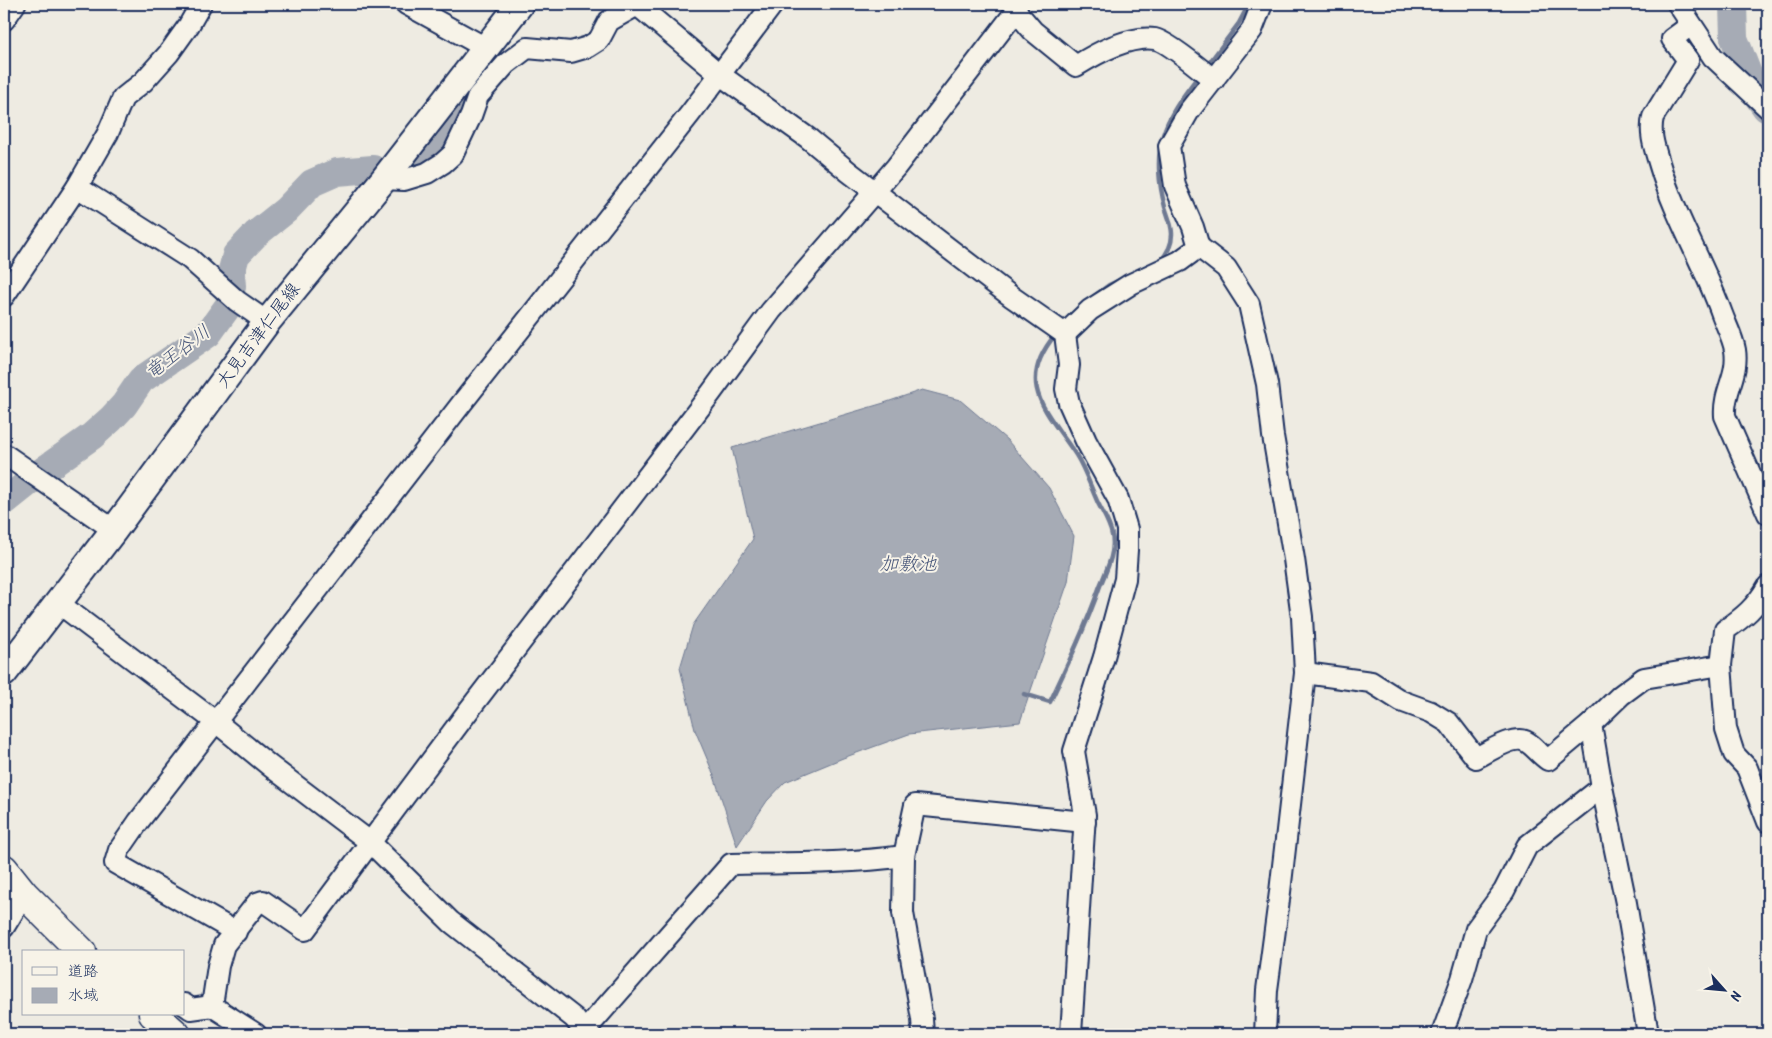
<svg xmlns="http://www.w3.org/2000/svg" width="1772" height="1038" viewBox="0 0 1772 1038" font-family="Kalam,'Klee One',sans-serif">
  <style>
    .water { fill: #a6abb5; stroke: #6e7992 }
    .lines { fill: none; stroke-linecap: round; stroke-linejoin: round }
    .stream { stroke: #6e7992; stroke-width: 4.5 }
    .river { stroke: #a6abb5; stroke-width: 28 }
    .minor-casing { stroke: #1b2f5e; stroke-width: 24 }
    .major-casing { stroke: #1b2f5e; stroke-width: 30 }
    .highway-casing { stroke: #1b2f5e; stroke-width: 31 }
    .minor { stroke: #f7f3e8; stroke-width: 20 }
    .major { stroke: #f7f3e8; stroke-width: 26 }
    .highway { stroke: #f7f3e8; stroke-width: 28 }
    .labels { text-anchor: middle; dominant-baseline: central; stroke-width: 4; stroke-linejoin: round; paint-order: stroke }
    .street-label { font-size: 18px; fill: #1b2f5e; stroke: #f7f3e8 }
    .water-label { font-size: 19px; font-style: italic; fill: #455478; stroke: #f7f3e8 }
  </style>
  <rect width="100%" height="100%" fill="#eeebe2"/>
  <filter id="ink" filterUnits="userSpaceOnUse"><feTurbulence type="fractalNoise" baseFrequency=".02" numOctaves="2"/><feDisplacementMap in="SourceGraphic" scale="10" xChannelSelector="R" yChannelSelector="G"/><feConvolveMatrix kernelMatrix="1 2 1 2 8 2 1 2 1" color-interpolation-filters="sRGB"/></filter>
  <g filter="url(#ink)">
    <!-- water -->
    <path class="water" d="M922,390L960,400L1007,440L1049,488L1074,536L1068,582L1020,722L909,734L843,758L785,782L767,801L737,846L713,773L695,730L680,668L693,625L753,539L732,448L884,403Z"/>
    <g class="lines">
      <!-- stream -->
      <g class="stream">
        <path d="M1206,67L1239,23L1249,4"/>
        <path d="M1160,261C1168,253 1172,245 1172,234C1172,225 1168,216 1165,207C1159,185 1156,157 1163,135C1170,112 1185,94 1199,75"/>
        <path d="M1094,296L1109,285L1122,279"/>
        <path d="M1024,694L1050,702C1068,664 1086,626 1100,586C1106,571 1116,552 1112,535C1110,524 1103,513 1098,503C1091,488 1085,469 1076,455C1047,411 1014,385 1055,335"/>
      </g>
      <!-- river -->
      <g class="river">
        <path d="M1733,4L1734,38L1756,94L1766,108"/>
        <path d="M411,171C426,163 446,152 453,136C464,114 463,101 482,81"/>
        <path d="M4,502L44,470L92,436L111,419L124,405L141,380L208,334L229,305L232,286L231,274L236,255L256,234L286,210L312,183L337,172L373,169"/>
      </g>
      <defs>
        <g id="minor">
          <path d="M406,4L486,48"/>
          <path d="M636,4L719,74L808,138L849,172L1012,297L1065,334L1069,365L1066,389L1069,403L1086,441L1118,499L1127,529V550L1125,579L1104,657L1074,751L1085,815L1071,1034"/>
          <path d="M1262,4L1252,30L1189,111L1169,146L1175,186L1193,227L1199,247L1226,268L1249,304L1267,384L1273,436L1294,559L1302,617L1305,673L1280,892L1267,990L1265,1034"/>
          <path d="M1678,4L1713,57L1768,108"/>
          <path d="M1016,11L1033,31L1076,66C1097,53 1129,35 1155,39C1167,41 1203,71 1214,80"/>
          <path d="M4,20L15,4"/>
          <path d="M1691,25L1672,39L1688,60L1653,117C1649,134 1655,149 1660,166C1675,217 1704,264 1722,314C1726,325 1733,338 1735,350C1739,375 1723,391 1725,416L1768,514"/>
          <path d="M384,179L404,180L427,173L443,163L453,154L471,116L478,96L506,64L527,48L571,52L588,47L599,40L609,21L639,4"/>
          <path d="M77,187L190,259L237,301L267,322"/>
          <path d="M4,296L77,187L108,133L123,98L143,82L169,53L189,25L201,4"/>
          <path d="M1065,334L1090,310L1131,284L1180,261L1199,247"/>
          <path d="M4,454L114,530"/>
          <path d="M1768,586C1756,607 1744,617 1725,630L1721,665L1726,729L1734,754L1747,768L1768,822"/>
          <path d="M57,602L216,722L270,766L370,842L451,922L574,1018L586,1034"/>
          <path d="M1305,673L1371,682L1401,701L1431,712L1449,723L1476,758C1488,752 1515,734 1527,742C1535,747 1540,755 1548,760L1591,724L1621,695L1644,678L1721,665"/>
          <path d="M1591,724L1602,787L1626,903L1648,1034"/>
          <path d="M4,927L24,894"/>
          <path d="M236,932L115,863L119,850L139,821L462,403L690,114L773,4"/>
          <path d="M184,1004L191,1009L212,1006L256,1034"/>
          <path d="M212,1006L218,966L224,945L257,903L263,901L305,930L469,710L711,393L771,311L896,167L1016,11L1017,4"/>
          <path d="M582,1034L731,864C788,863 847,864 904,856"/>
          <path d="M923,1034L922,1019L903,913L904,856L915,805L1085,822"/>
          <path d="M1442,1034L1462,979L1476,929L1504,891L1527,846L1602,787"/>
        </g>
        <path id="major" d="M4,673L114,530L267,322L384,179L520,4"/>
        <g id="highway">
          <path d="M4,869L24,894L82,952"/>
          <path d="M153,1014L176,1034"/>
        </g>
      </defs>
      <!-- minor casing -->
      <use href="#minor" class="minor-casing"/>
      <!-- major casing -->
      <use href="#major" class="major-casing"/>
      <!-- highway casing -->
      <use href="#highway" class="highway-casing"/>
      <!-- minor -->
      <use href="#minor" class="minor"/>
      <!-- major -->
      <use href="#major" class="major"/>
      <!-- highway -->
      <use href="#highway" class="highway"/>
    </g>
  </g>
  <g class="labels">
    <!-- street labels -->
    <g class="street-label">
      <text transform="translate(259 336) rotate(-53)">大見吉津仁尾線</text>
    </g>
    <!-- water labels -->
    <g class="water-label">
      <text transform="translate(178 353) rotate(-37)">竜王谷川</text>
      <text x="908" y="565">加敷池</text>
    </g>
  </g>
  <!-- margin -->
  <rect width="1772" height="1038" fill="none" stroke="#f7f3e8" stroke-width="20"/>
  <rect x="10" y="10" width="1752" height="1018" fill="none" stroke="#1b2f5e" stroke-width="2" filter="url(#ink)"/>
  <!-- legend -->
  <rect x="22" y="950" width="162" height="65" fill="#f7f3e8" stroke="#9fa5b1"/>
  <rect x="32" y="967" width="25" height="8" fill="#f7f3e8" stroke="#9fa5b1"/>
  <text x="68" y="976" font-size="15" fill="#1b2f5e">道路</text>
  <rect x="32" y="988" width="25" height="15" fill="#a6abb5" stroke="#9fa5b1"/>
  <text x="68" y="1000" font-size="15" fill="#1b2f5e">水域</text>
  <!-- north arrow -->
  <g transform="translate(1724 990) rotate(117)" stroke="#f7f3e8" stroke-width="4" paint-order="stroke">
  <path d="M0-4L9 19L0 12L-9 19Z" fill="#1b2f5e"/>
  <text y="-8" font-size="14" font-weight="bold" text-anchor="middle" fill="#1b2f5e">N</text>
  </g>
</svg>
